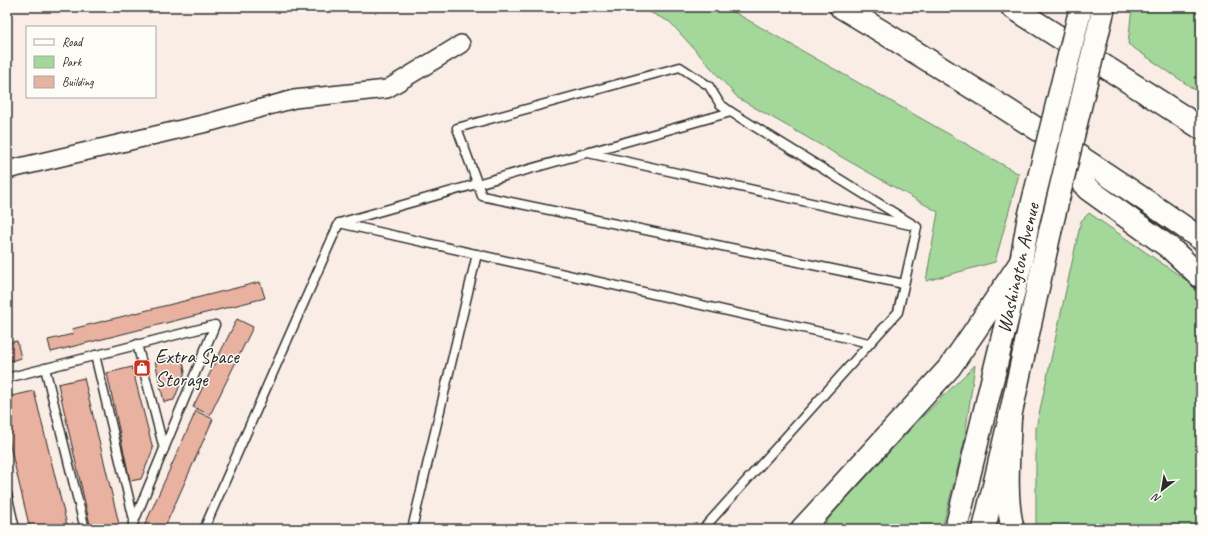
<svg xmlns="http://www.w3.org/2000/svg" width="1208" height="536" viewBox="0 0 1208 536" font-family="Caveat,sans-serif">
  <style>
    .green { fill: #a4d89b; stroke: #688263 }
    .building { fill: #e8b1a0; stroke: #2b2b2b }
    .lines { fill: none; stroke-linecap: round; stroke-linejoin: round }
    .lane-casing { stroke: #2b2b2b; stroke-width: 11 }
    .street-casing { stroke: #2b2b2b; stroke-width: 20 }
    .secondary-casing { stroke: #2b2b2b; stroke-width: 25 }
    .highway-casing { stroke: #2b2b2b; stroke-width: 25 }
    .lane { stroke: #fdfcf7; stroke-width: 8 }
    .street { stroke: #fdfcf7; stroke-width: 17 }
    .secondary { stroke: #fdfcf7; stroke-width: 22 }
    .highway { stroke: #fdfcf7; stroke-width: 22 }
    .secondary-bridge-casing { stroke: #2b2b2b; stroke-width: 25; stroke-linecap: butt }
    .secondary-bridge { stroke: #fdfcf7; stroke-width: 22 }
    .labels { text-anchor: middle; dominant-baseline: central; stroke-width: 3; stroke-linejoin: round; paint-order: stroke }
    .street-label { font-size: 20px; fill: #2b2b2b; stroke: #fdfcf7 }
    .poi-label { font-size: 20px; fill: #2b2b2b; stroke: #fdfcf7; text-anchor: start }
  </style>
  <rect width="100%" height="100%" fill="#f9ede6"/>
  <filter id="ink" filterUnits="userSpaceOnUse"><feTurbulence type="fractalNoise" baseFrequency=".025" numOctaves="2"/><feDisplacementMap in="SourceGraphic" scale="8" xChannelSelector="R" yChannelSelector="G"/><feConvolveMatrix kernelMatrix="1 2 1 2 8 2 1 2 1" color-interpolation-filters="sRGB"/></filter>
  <g filter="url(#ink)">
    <!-- green -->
    <g class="green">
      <path d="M639,7H725L1019,174L995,262L926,281L938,212L738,98L670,22Z"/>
      <path d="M1132,7H1194L1201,12V94L1128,44Z"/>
      <path d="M1089,213L1186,280L1201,295V529H1036V428L1081,221Z"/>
      <path d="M975,365L964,443L942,529H821L836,510L921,418Z"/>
    </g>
    <!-- building -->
    <g class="building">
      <path d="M260,282L265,298L51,352L48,340L73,334L72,329Z"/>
      <path d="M237,319L253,327L210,415L193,407Z"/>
      <path d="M17,341L21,358L7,362V343Z"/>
      <path d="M182,356L185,372L174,400L164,402L155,361Z"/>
      <path d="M132,367L153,449L141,479L130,481L107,373Z"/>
      <path d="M84,378L120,528V529H91L58,384Z"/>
      <path d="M34,391L68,529H30L7,433V397Z"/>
      <path d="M196,411L213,419L164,529H143Z"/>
    </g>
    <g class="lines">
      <defs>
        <g id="lane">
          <path d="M588,153L910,225"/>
          <path d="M339,223L869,343"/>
          <path d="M137,344L164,449"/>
          <path d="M95,355L134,520"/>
          <path d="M45,368L85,529"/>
          <path d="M7,378L215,325L131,529"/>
          <path d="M7,494L15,529"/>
          <path d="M204,529L339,223L731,112"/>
          <path d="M412,529L477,254"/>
          <path d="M703,529L898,312L917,227L731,112L720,104L709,86L680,67L457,128L482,196L904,284"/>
        </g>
        <path id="street" d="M7,170L211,122L294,99L387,89L461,44"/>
        <g id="secondary">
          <path d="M802,529L950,367L974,332L1021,262"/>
          <path d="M956,529L1021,262L1028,222"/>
          <path d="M984,529L1010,417L1050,232"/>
        </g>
        <g id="highway">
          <path d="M841,7C887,34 931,62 976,90C1052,138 1128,187 1201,239"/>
          <path d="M1012,7L1201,128"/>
          <path d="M1056,152L1088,189L1170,248L1201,277"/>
          <path d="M1010,417C1009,450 1004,498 1013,529"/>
        </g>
      </defs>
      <!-- lane casing -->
      <use href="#lane" class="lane-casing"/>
      <!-- street casing -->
      <use href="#street" class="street-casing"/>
      <!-- secondary casing -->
      <use href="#secondary" class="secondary-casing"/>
      <!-- highway casing -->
      <use href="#highway" class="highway-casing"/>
      <!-- lane -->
      <use href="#lane" class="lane"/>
      <!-- street -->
      <use href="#street" class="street"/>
      <!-- secondary -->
      <use href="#secondary" class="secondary"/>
      <!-- highway -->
      <use href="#highway" class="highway"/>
      <defs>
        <g id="secondary-bridge">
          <path d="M1028,222L1081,7"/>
          <path d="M1050,232L1104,7"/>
        </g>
      </defs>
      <!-- secondary-bridge casing -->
      <use href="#secondary-bridge" class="secondary-bridge-casing"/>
      <!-- secondary-bridge -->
      <use href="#secondary-bridge" class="secondary-bridge"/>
    </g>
  </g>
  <!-- icons -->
  <defs>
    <symbol id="shop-square" viewBox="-11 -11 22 22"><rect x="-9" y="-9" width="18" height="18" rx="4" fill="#c8321e" stroke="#fdfcf7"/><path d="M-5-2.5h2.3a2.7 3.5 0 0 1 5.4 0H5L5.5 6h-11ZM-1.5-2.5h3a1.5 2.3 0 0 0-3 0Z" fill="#fff"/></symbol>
  </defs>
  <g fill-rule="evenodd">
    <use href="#shop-square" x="132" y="358" width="20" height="20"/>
  </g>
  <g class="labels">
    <!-- street labels -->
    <g class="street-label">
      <text transform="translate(1018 268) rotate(-77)">Washington Avenue</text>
    </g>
    <!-- poi labels -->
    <g class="poi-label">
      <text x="155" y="356">Extra Space<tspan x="155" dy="23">Storage</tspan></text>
    </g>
  </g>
  <!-- margin -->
  <rect width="1208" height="536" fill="none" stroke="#fdfcf7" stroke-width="24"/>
  <rect x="12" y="12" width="1184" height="512" fill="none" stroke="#2b2b2b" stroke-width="1.5" filter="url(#ink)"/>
  <!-- legend -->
  <rect x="26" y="26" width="130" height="72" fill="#fdfcf7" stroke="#a9a8a5"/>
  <rect x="34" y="39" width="20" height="6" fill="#fdfcf7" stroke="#a9a8a5"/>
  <text x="62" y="46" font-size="12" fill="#2b2b2b">Road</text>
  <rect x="34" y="56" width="20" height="12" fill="#a4d89b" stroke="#a9a8a5"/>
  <text x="62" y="66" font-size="12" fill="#2b2b2b">Park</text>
  <rect x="34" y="76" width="20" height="12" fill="#e8b1a0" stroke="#a9a8a5"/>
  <text x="62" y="86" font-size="12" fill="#2b2b2b">Building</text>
  <!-- north arrow -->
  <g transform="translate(1162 490) rotate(211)" stroke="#fdfcf7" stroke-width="3" paint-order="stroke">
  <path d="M0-3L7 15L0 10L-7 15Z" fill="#2b2b2b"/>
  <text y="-6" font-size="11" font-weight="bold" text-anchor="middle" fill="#2b2b2b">N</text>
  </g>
</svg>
